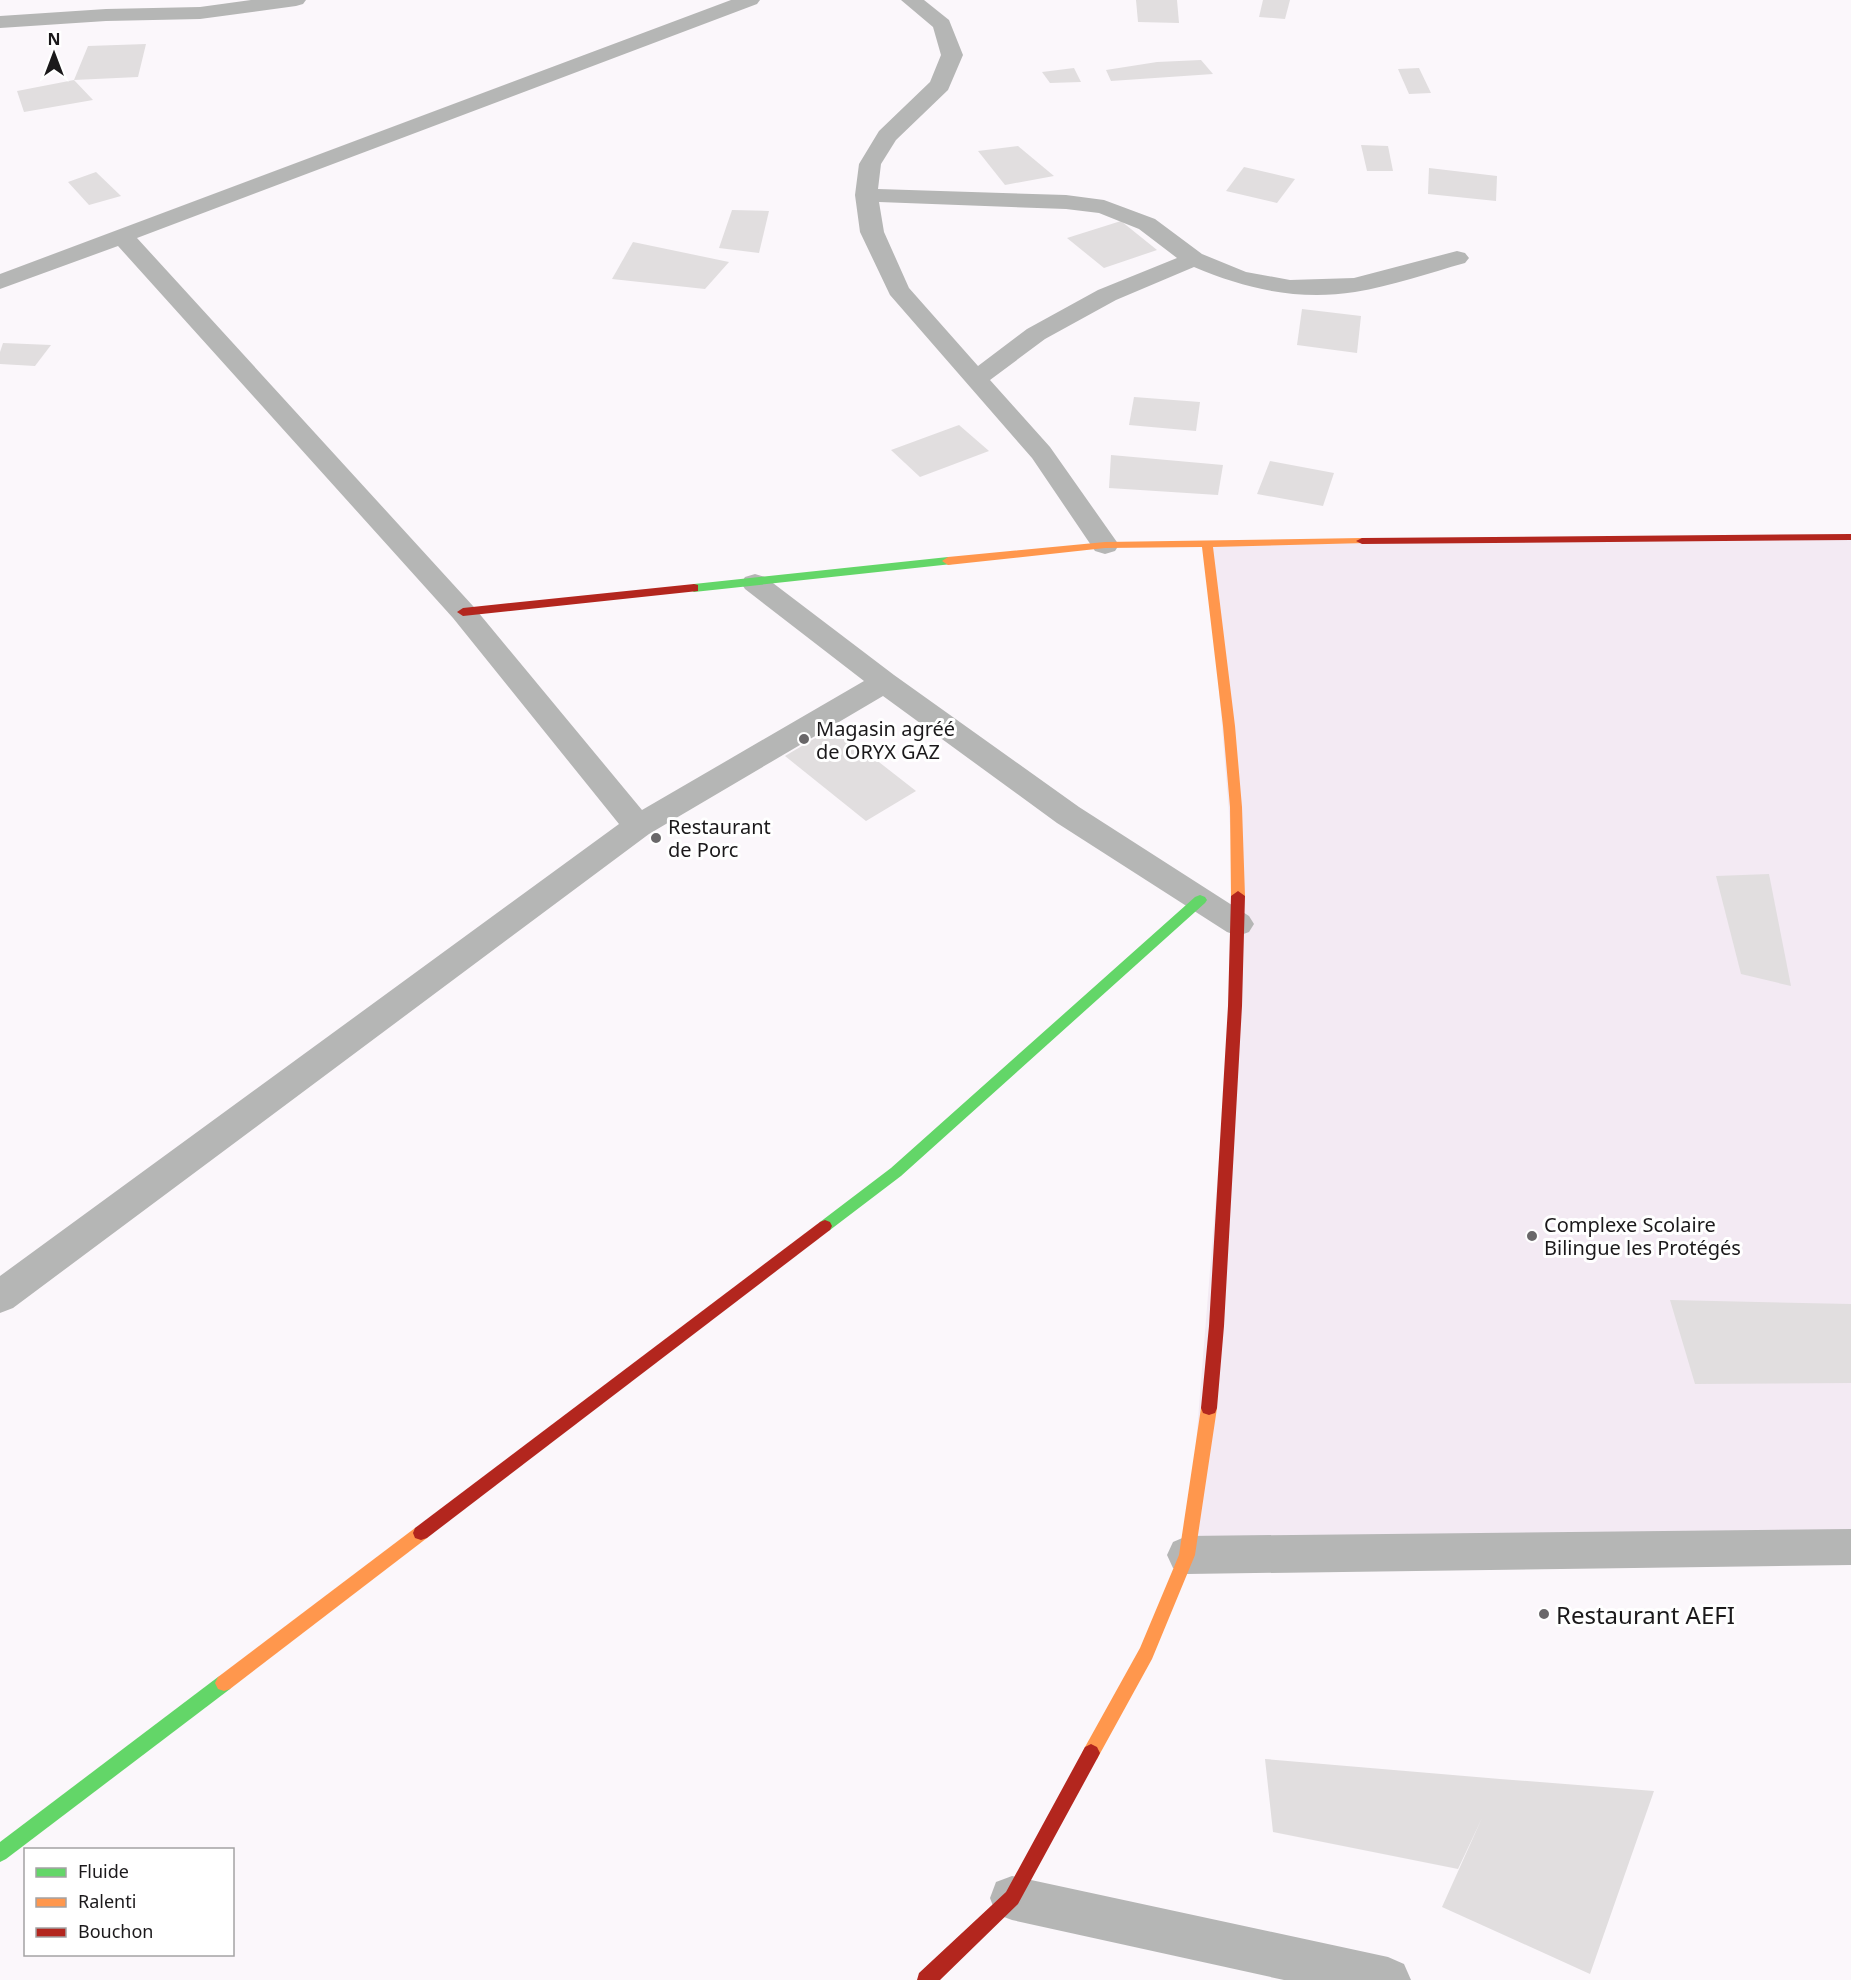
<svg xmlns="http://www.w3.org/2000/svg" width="1851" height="1980" viewBox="0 0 1851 1980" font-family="'Noto Sans',sans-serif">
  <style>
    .built { fill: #f3eaf3 }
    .building { fill: #e1dedf }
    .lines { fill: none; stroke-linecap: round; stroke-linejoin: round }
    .street { fill: #b5b6b5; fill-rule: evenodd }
    .fast { fill: #63d668; fill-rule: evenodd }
    .slow { fill: #ff974d; fill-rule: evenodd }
    .jam { fill: #b3261e; fill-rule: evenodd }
    .poi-dot { fill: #696769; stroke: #fff; stroke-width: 2 }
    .labels { text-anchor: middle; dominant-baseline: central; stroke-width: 6; stroke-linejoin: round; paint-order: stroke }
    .poi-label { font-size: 20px; fill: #1b191b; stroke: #fff; text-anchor: start }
    .near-poi-label { font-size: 24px; fill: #1b191b; stroke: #fff; text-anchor: start }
  </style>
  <rect width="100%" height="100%" fill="#fbf7fb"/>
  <!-- built -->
  <path class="built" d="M1851,537V1547L1187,1555L1238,924L1207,542Z"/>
  <!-- building -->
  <g class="building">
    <path d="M1136,0H1177L1179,23L1138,22Z"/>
    <path d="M1263,0H1290L1285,19L1259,17Z"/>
    <path d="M146,44L138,77L74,80L93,100L24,112L17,91L74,80L88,46Z"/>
    <path d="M1201,60L1213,74L1111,81L1106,70L1157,62Z"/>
    <path d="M1074,68L1081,82L1050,83L1042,72Z"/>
    <path d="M1419,68L1431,93L1409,94L1398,69Z"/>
    <path d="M1361,145L1388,146L1393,171H1367Z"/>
    <path d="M1018,146L1054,176L1005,185L978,151Z"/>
    <path d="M1244,167L1295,179L1277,203L1226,191Z"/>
    <path d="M1429,168L1497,176L1496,201L1428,194Z"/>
    <path d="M96,172L121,196L89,205L68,182Z"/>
    <path d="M732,210L769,211L759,253L719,248Z"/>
    <path d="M1121,221L1157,250L1104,268L1067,238Z"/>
    <path d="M633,242L729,262L705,289L612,279Z"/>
    <path d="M1302,309L1361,316L1357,353L1297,345Z"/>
    <path d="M3,343L51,345L35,366L0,364V352Z"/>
    <path d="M1134,397L1200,402L1196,431L1129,425Z"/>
    <path d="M959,425L989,451L920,477L891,450Z"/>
    <path d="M1111,455L1223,465L1218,495L1109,488Z"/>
    <path d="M1270,461L1334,473L1323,506L1257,494Z"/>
    <path d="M834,727L916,791L866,821L785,756Z"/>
    <path d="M1769,874L1791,986L1741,974L1716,876Z"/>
    <path d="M1670,1300L1851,1304V1383L1695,1384Z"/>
    <path d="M1265,1759L1500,1779L1654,1791L1590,1974L1442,1907L1482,1818L1458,1869L1273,1832Z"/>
  </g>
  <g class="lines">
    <!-- street -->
    <g class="street">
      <path d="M251,0H306L303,4L296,6L200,19L106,21L0,28V16L106,9L200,7Z"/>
      <path d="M731,0H760L757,4L137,238L473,606L642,810L864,681L745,589L741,583L745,577L755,574L765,577L894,675L1079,807L1249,916L1254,924L1249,932L1238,936L1227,932L1057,823L883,696L649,834L13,1308L0,1313V1276L619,824L453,618L118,246L0,289V274Z"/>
      <path d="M901,0H924L949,20L963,55L948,90L896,140L881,164L878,189L1066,195L1104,200L1155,219L1202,254L1246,272L1290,280L1354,278L1457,251L1465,253L1469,258L1465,263C1429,273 1392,286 1355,292C1298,301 1246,289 1194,267L1116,300L1045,339L990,380L1050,447L1119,545L1115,551L1105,554L1095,551L1032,458L890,295L860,232L855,195L859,164L879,131L930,82L941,55L933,27ZM879,202L1066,209L1099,213L1139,229L1177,258L1098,290L1027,329L978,366L909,288L884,232Z"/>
      <path d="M1851,1529V1565L1187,1574L1173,1568L1167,1555L1173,1542L1187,1536Z"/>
      <path d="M1012,1876L1388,1957L1404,1964L1411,1980H1284L1012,1920L996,1914L990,1898L996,1882Z"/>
    </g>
    <!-- fast -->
    <g class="fast">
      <path d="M948,557L952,558V564L694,592L688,588L694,584Z"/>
      <path d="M1200,895L1205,897L1207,900L1205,903L901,1176L830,1230L825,1232L820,1230L818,1226L820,1222L891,1168L1195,897Z"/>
      <path d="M224,1675L230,1677L233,1683L230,1689L6,1859L0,1862V1842L218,1677Z"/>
    </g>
    <!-- slow -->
    <g class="slow">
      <path d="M1362,538L1366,539V543L1213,547L1235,726L1242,807L1245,896L1238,901L1231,896L1230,807L1223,726L1202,547L1105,548L948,565L942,561L948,557L1105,542Z"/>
      <path d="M1209,1401L1215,1403L1217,1408L1195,1555L1152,1659L1097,1759L1091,1762L1085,1759L1082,1753L1085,1747L1140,1648L1179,1555L1201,1408L1203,1403Z"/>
      <path d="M421,1526L427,1528L429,1533L427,1538L230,1689L224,1691L218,1689L215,1683L218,1677L415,1528Z"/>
    </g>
    <!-- jam -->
    <g class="jam">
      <path d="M1851,534V540L1362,544L1356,541L1362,538Z"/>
      <path d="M694,584L698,585V591L463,616L457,612L463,608Z"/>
      <path d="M1238,891L1245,896L1242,1006L1224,1326L1217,1408L1215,1413L1209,1415L1203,1413L1201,1408L1209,1326L1228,1006L1231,896Z"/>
      <path d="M825,1220L830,1222L832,1226L830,1230L427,1538L421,1540L415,1538L413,1533L415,1528L820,1222Z"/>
      <path d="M1091,1744L1097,1747L1100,1753L1097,1759L1018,1904L940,1980H917L919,1973L1006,1892L1085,1747Z"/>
    </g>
  </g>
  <!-- markers -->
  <g class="poi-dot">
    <circle cx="804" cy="739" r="6"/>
    <circle cx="656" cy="838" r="6"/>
    <circle cx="1532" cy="1236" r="6"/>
    <circle cx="1544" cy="1614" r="6"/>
  </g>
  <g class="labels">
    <!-- poi labels -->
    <g class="poi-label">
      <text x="816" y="728">Magasin agréé<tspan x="816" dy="23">de ORYX GAZ</tspan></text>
      <text x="668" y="826">Restaurant<tspan x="668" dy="23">de Porc</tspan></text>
      <text x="1544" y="1224">Complexe Scolaire<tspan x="1544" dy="23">Bilingue les Protégés</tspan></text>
    </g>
    <!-- near-poi labels -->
    <g class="near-poi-label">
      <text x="1556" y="1614">Restaurant AEFI</text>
    </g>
  </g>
  <!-- legend -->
  <rect x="24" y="1848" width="210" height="108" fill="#ffffff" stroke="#a4a3a4" stroke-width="1.5"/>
  <rect x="36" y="1868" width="30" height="9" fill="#63d668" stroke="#a4a3a4" stroke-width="1.5"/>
  <text x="78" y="1878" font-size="18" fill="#1b191b">Fluide</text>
  <rect x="36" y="1898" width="30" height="9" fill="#ff974d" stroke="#a4a3a4" stroke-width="1.5"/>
  <text x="78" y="1908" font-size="18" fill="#1b191b">Ralenti</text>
  <rect x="36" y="1928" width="30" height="9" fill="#b3261e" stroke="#a4a3a4" stroke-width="1.5"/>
  <text x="78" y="1938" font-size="18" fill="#1b191b">Bouchon</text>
  <!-- north arrow -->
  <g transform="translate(54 54)" stroke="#ffffff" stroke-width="4.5" paint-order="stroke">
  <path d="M0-4.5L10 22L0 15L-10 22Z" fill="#1b191b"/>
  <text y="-9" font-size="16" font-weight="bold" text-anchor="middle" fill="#1b191b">N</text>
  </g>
</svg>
